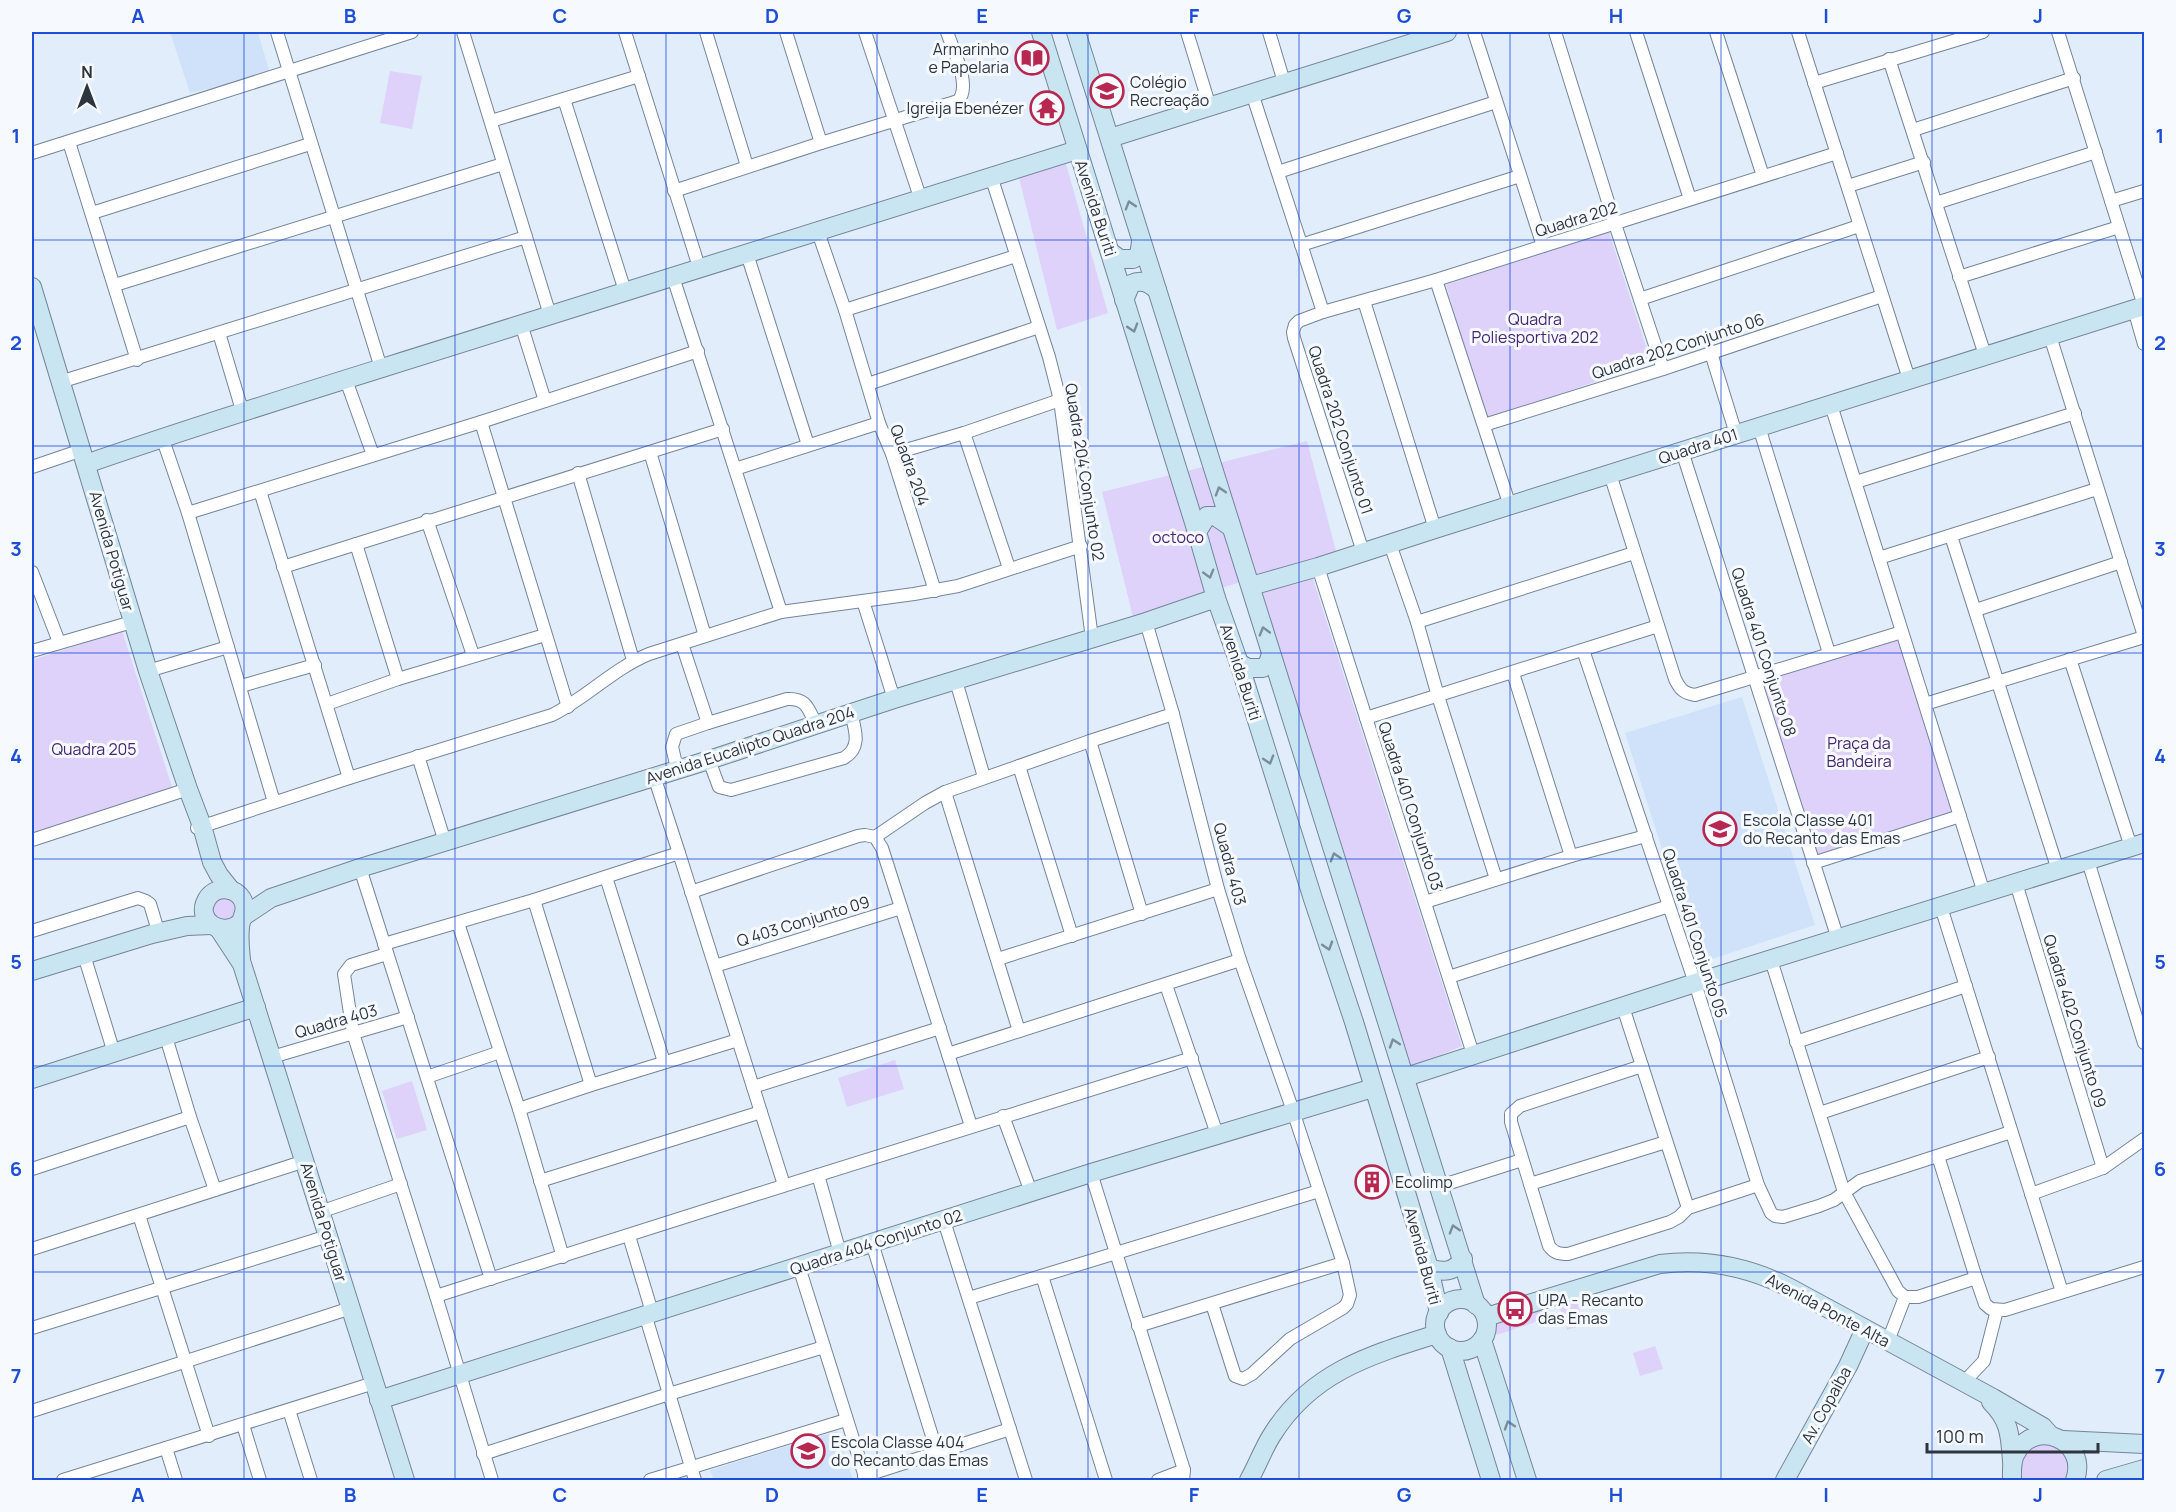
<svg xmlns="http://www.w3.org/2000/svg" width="2176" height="1512" viewBox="0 0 2176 1512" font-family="Manrope,sans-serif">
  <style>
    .built { fill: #cfe2f9 }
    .green { fill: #ded1fa }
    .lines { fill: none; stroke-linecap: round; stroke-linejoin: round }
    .street-casing { stroke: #748599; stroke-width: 14 }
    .secondary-casing { stroke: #748599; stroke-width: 20 }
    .street { stroke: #fff; stroke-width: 12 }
    .secondary { stroke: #c9e5f2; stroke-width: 18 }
    .oneway { stroke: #7b8d98 }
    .grid { fill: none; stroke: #1d4ed8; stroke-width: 1.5; stroke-opacity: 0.55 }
    .labels { text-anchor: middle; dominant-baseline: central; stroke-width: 6; stroke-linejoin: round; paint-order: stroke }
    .poi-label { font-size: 16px; fill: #2d353d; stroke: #f6fafe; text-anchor: start }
    .street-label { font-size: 16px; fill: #2d353d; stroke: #f6fafe }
    .park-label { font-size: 16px; fill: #472572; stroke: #f6fafe }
    .neatline { fill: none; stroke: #1d4ed8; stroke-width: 2 }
    .grid-label { font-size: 20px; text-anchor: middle; font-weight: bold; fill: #1d4ed8 }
  </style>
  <rect width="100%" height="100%" fill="#e2edfb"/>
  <!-- built -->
  <g class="built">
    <path d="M170,32H258L270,74L190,93Z"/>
    <path d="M1742,697L1815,925L1706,961L1696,956L1625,733Z"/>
    <path d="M837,1431L853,1480H714L710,1470Z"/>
  </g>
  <!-- green -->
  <g class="green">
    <path d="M390,71L422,76L412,129L380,123Z"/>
    <path d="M1066,164L1108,313L1057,330L1019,178Z"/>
    <path d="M1608,229L1651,362L1486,420L1446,285Z"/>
    <path d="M1307,441L1336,551L1133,617L1102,492Z"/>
    <path d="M1312,576L1462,1046L1409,1068L1261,591Z"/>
    <path d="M122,631L172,787L32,837V660Z"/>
    <path d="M1899,636L1955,813L1815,858L1760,679Z"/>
    <path d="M226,893L241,908L227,926L208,912V907Z"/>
    <path d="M895,1060L904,1089L847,1107L838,1078Z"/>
    <path d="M412,1081L427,1130L397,1139L382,1091Z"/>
    <path d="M1576,1298L1584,1325L1567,1330C1566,1322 1564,1310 1556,1307L1559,1302Z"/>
    <path d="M1535,1310L1547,1312L1550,1317L1497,1335L1493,1323Z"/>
    <path d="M1655,1346L1663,1369L1640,1376L1633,1353Z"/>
    <path d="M2047,1441L2069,1456V1480H2021L2018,1473L2022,1452Z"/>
  </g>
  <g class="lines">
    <defs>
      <g id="street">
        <path d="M277,32L381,368"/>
        <path d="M463,32L550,315"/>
        <path d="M625,32L699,267"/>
        <path d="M706,32L747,166"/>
        <path d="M786,32L821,143"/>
        <path d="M865,32L920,197"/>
        <path d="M1187,32L1210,107"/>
        <path d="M1269,32L1284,82"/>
        <path d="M1474,32L1543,246"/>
        <path d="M1555,32L1615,224L1663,369"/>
        <path d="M1636,32L1690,199"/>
        <path d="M1716,32L1763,176"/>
        <path d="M1798,32L1909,379"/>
        <path d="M2058,32L2144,306"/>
        <path d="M1889,59L1985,355"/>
        <path d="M1814,83L1983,32"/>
        <path d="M1252,93L1323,312"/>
        <path d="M564,99L625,291"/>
        <path d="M491,121L639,76"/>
        <path d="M1913,130L2074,78"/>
        <path d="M69,142L137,360"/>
        <path d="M32,153L412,32"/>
        <path d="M1278,172L1496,102"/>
        <path d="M991,176L1049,357L1060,400L1092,638"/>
        <path d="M1848,186L1924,162"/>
        <path d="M674,191L821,143L958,101C972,86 953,50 947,32"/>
        <path d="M2111,201L2144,191"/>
        <path d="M1936,203L2096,152"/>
        <path d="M92,213L310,144"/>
        <path d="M818,232L845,310L879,423"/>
        <path d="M1301,245L1520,176"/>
        <path d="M747,254L808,445"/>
        <path d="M673,277L781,612"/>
        <path d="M1959,277L2119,227"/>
        <path d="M1436,280L1510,506"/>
        <path d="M115,285L503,164"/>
        <path d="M1640,299L1859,226"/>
        <path d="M1364,301L1435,529"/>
        <path d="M2134,309L2144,344"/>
        <path d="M845,310L1016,256"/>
        <path d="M521,324L545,401"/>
        <path d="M219,333L242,410"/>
        <path d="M2050,336L2144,636"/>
        <path d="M1711,353L1736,434"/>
        <path d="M346,380L373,455"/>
        <path d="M60,382L526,237"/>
        <path d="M868,384L1039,327"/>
        <path d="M1831,405L1984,893"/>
        <path d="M481,422L568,707"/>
        <path d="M1484,425L1663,369L1882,296"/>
        <path d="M1759,427L1829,653"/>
        <path d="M964,433L1009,568"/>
        <path d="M162,437L188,513L274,802"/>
        <path d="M1682,451L1838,939"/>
        <path d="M650,452L705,636"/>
        <path d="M892,454L964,433L1060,400"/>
        <path d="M32,467L82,450"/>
        <path d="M735,469L879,423L892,454L935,591"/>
        <path d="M578,473L633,660"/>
        <path d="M1610,474L1675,679C1680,689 1683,693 1695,695L1902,632"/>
        <path d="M1856,482L2075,413"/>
        <path d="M260,491L349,778"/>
        <path d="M188,513L481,422L698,351"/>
        <path d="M427,520L473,655"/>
        <path d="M1951,536L2058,870"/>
        <path d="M356,544L398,679"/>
        <path d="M1390,544L1417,622L1438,696L1496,879"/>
        <path d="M1363,552L1294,338L1293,332L1295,325L1299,321L1323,312L1436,280L1837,153"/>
        <path d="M1879,558L2097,489"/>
        <path d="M283,567L723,429"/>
        <path d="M1318,567L1473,1054"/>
        <path d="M32,572L59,642"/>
        <path d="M863,601L894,699"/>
        <path d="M1976,610L2121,562"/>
        <path d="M1146,622L1173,714L1218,889L1240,960L1293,1111L1343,1263L1350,1295L1347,1304L1343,1308L1290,1339L1252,1374L1243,1379L1235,1376L1212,1304"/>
        <path d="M1417,622L1634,553"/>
        <path d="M682,644L708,723"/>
        <path d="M1583,650L1695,983L1758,1185L1771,1213L1775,1216L1783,1217L1819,1206L1834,1200L1860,1181L2011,1132"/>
        <path d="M32,651L132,622"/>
        <path d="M2070,659L2131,847"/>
        <path d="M148,671L228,647"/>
        <path d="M1513,673L1571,856"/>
        <path d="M956,681L984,777"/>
        <path d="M241,686L315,665"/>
        <path d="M327,704L398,679L545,635"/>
        <path d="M1925,704L2144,637"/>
        <path d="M1366,718L1658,626"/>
        <path d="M1090,741L1142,914"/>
        <path d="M418,756L445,842"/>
        <path d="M709,760L719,787L731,790L844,758C862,747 855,730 851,713"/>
        <path d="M1019,766L1072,936"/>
        <path d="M677,768L672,747L676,734L708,723L787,699C807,698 808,709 816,724"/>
        <path d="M654,776L679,853"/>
        <path d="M945,792L1019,1031"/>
        <path d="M197,828L349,778L552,715C586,698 613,669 649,654L781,612L914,594L958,586L1081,546"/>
        <path d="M875,837L925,803L945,792L1090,741L1173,714"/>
        <path d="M32,840L188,789"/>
        <path d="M2088,861L2144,1043"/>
        <path d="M1813,863L1960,816"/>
        <path d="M360,868L491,1279"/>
        <path d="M606,877L664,1062"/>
        <path d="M2016,883L2103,1168"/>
        <path d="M691,892L858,836L865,835L875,837L882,848L971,1126"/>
        <path d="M534,900L591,1085"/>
        <path d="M1425,902L1571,856L1646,836"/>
        <path d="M1941,907L2062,1292"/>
        <path d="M458,923L519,1109L563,1257"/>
        <path d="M32,931L138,898L146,901L150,904L159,934"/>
        <path d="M384,944L534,900L679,853L784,1185"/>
        <path d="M387,954L351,965L344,974L353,1033L436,1296L492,1480"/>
        <path d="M84,955L114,1053"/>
        <path d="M998,959L1218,889"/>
        <path d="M1771,960L1844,1192L1898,1291L1905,1297H1918L1976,1278"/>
        <path d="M715,966L901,908"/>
        <path d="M1449,977L1669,906"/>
        <path d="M1166,985L1217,1134"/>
        <path d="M1623,1007L1688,1208"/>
        <path d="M166,1037L190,1117L215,1190"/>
        <path d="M1796,1042L1966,986"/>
        <path d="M948,1054L1240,960"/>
        <path d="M272,1057L408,1017"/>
        <path d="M1642,1066L1520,1106L1511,1114V1122L1549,1246C1554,1253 1559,1254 1568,1254L1670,1222L1679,1217L1688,1208L1758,1185"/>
        <path d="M427,1077L500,1052"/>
        <path d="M753,1087L940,1028"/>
        <path d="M519,1109L591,1085L738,1040"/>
        <path d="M1820,1113L1989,1057"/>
        <path d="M1003,1116L1031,1192"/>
        <path d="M1938,1156L1976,1278L1985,1304L1991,1309L2005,1310L2144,1267"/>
        <path d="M32,1169L190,1117"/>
        <path d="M1091,1173L1184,1470L1183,1480"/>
        <path d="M818,1175L840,1253"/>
        <path d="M540,1181L761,1112"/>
        <path d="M1530,1184L1666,1142"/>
        <path d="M1440,1186L1522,1160"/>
        <path d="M2031,1194L2103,1168L2144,1139"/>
        <path d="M320,1212L401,1184"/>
        <path d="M139,1215L209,1436"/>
        <path d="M944,1221L1026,1480"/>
        <path d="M629,1236L652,1312"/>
        <path d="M872,1243L937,1452"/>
        <path d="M32,1249L305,1161"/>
        <path d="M799,1267L866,1480"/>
        <path d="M1042,1276L1106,1480"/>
        <path d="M436,1296C688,1216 939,1136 1192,1058"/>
        <path d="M969,1298L1319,1191"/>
        <path d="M645,1314L695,1480"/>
        <path d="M1138,1326L1343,1263"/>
        <path d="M32,1328L328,1236"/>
        <path d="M1888,1341L1905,1297"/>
        <path d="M1963,1383L1984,1361L1997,1310"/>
        <path d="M289,1410L311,1480"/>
        <path d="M32,1411L351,1308"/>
        <path d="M243,1425L260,1480"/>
        <path d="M166,1448L176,1480"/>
        <path d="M483,1454L669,1394L824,1347"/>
        <path d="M864,1476L1010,1429"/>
        <path d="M63,1480L374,1383"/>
        <path d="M650,1480L846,1420"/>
        <path d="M1158,1480L1184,1470"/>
      </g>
      <g id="secondary">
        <path d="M1041,32L1197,532L1216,598L1239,663L1313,899L1354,1022L1429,1268L1439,1313"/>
        <path d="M1076,32L1476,1305"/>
        <path d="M1110,138L1447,32"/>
        <path d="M1110,252L1120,259H1133L1139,255L1141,242"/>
        <path d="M32,287L148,671L188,789L202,826L212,862L219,875L231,890"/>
        <path d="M1124,300L1131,284C1142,279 1149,283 1157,290"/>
        <path d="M86,464C229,414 375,371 519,325C705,266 891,208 1077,150"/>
        <path d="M1197,532L1207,516H1215L1231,527"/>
        <path d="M1251,586L1318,567L1435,529L2144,306"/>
        <path d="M1239,663L1248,668H1263L1268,663L1271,654"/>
        <path d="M244,916L271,898L360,868L709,760L894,699L1146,622L1216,598"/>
        <path d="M241,922C223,939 194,921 207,899C216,884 240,887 244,904C246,911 243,915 241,922C238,933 240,948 241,960"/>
        <path d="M219,929L242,964L405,1480"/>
        <path d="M32,971L152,934L187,926L211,925"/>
        <path d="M1406,1077L1695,983L2144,843"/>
        <path d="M32,1079L256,1007"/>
        <path d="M1429,1268C1444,1273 1454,1272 1463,1259"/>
        <circle cx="1461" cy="1325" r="26"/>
        <path d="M1486,1317L1660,1264C1708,1258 1750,1267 1792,1289L1993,1398L2043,1427L2050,1435"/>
        <path d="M1482,1340L1527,1480"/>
        <path d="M1450,1348L1491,1480"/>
        <path d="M379,1400L1091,1173L1373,1088"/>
        <path d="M1991,1402C2010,1421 2010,1435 2012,1461"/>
        <path d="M2063,1440L2144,1444"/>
        <path d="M1249,1480C1257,1466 1263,1449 1272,1435C1311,1372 1370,1355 1437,1334"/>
        <path d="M1785,1480L1848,1366L1865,1329"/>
        <path d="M2012,1480C2012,1471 2011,1461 2016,1453C2035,1417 2089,1441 2075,1480"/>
        <path d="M2106,1480L2144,1469"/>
      </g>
    </defs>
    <!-- street casing -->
    <use href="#street" class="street-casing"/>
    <!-- secondary casing -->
    <use href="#secondary" class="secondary-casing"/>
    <!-- street -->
    <use href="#street" class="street"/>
    <!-- secondary -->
    <use href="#secondary" class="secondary"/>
  </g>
  <!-- one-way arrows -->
  <defs><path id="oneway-chevron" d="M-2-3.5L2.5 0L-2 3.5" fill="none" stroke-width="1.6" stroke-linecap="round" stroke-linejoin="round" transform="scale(1.5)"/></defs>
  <g class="oneway">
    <use href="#oneway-chevron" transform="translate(1130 205) rotate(-107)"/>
    <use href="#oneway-chevron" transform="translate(1133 328) rotate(73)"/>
    <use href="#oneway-chevron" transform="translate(1220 491) rotate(-107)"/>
    <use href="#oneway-chevron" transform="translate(1209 574) rotate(74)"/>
    <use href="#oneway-chevron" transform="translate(1264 631) rotate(-106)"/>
    <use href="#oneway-chevron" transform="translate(1269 760) rotate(73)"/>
    <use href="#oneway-chevron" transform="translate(1335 857) rotate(-107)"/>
    <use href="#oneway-chevron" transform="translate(1328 946) rotate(72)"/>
    <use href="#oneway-chevron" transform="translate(1394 1043) rotate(-108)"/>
    <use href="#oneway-chevron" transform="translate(1454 1229) rotate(-107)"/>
    <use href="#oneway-chevron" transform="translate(1509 1425) rotate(-108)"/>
  </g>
  <!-- grid -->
  <path class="grid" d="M244,32V1480M455,32V1480M666,32V1480M877,32V1480M1088,32V1480M1299,32V1480M1510,32V1480M1721,32V1480M1932,32V1480M32,240H2144M32,446H2144M32,653H2144M32,859H2144M32,1066H2144M32,1272H2144"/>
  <!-- icons -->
  <defs>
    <symbol id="library-ring" viewBox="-11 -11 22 22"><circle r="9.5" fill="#f6fafe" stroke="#b72750" stroke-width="1.5"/><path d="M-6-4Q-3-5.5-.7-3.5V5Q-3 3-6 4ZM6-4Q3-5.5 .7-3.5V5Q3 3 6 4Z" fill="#b72750"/></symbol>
    <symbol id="university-ring" viewBox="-11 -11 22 22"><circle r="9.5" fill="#f6fafe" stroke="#b72750" stroke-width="1.5"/><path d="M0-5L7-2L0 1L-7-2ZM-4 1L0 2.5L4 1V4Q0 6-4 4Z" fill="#b72750"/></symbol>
    <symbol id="temple-ring" viewBox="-11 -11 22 22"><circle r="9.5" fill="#f6fafe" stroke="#b72750" stroke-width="1.5"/><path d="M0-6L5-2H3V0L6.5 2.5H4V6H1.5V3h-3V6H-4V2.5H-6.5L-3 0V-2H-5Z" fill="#b72750"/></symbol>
    <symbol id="school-ring" viewBox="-11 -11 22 22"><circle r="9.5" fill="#f6fafe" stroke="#b72750" stroke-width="1.5"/><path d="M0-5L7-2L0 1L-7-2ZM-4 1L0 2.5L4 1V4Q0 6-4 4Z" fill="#b72750"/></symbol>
    <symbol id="building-ring" viewBox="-11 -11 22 22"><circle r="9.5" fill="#f6fafe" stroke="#b72750" stroke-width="1.5"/><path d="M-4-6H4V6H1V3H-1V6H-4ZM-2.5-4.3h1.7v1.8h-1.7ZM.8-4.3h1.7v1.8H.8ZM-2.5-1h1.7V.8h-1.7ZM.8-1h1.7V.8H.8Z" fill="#b72750"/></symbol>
    <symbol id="bus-ring" viewBox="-11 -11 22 22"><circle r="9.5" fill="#f6fafe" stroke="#b72750" stroke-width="1.5"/><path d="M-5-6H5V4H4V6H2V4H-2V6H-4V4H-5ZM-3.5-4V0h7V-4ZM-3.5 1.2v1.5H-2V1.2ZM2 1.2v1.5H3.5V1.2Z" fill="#b72750"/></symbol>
  </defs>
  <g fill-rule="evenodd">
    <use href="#library-ring" x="1013" y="39" width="38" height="38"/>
    <use href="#university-ring" x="1088" y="72" width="38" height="38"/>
    <use href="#temple-ring" x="1028" y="89" width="38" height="38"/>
    <use href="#school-ring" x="1701" y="810" width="38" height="38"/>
    <use href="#building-ring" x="1353" y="1163" width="38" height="38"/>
    <use href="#bus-ring" x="1496" y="1290" width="38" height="38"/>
    <use href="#school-ring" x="789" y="1432" width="38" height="38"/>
  </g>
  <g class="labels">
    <!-- poi labels -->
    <g class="poi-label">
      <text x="1009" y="49" text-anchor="end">Armarinho<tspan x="1009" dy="18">e Papelaria</tspan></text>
      <text x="1130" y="82">Colégio<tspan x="1130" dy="18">Recreação</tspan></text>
      <text x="1024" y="108" text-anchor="end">Igreija Ebenézer</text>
      <text x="1743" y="820">Escola Classe 401<tspan x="1743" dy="18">do Recanto das Emas</tspan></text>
      <text x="1395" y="1182">Ecolimp</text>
      <text x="1538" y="1300">UPA - Recanto<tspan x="1538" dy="18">das Emas</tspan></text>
      <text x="831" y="1442">Escola Classe 404<tspan x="831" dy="18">do Recanto das Emas</tspan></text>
    </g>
    <!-- street labels -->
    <g class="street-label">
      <text transform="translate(1096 208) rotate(72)">Avenida Buriti</text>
      <text transform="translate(1576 219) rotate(-17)">Quadra 202</text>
      <text transform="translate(1678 346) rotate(-18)">Quadra 202 Conjunto 06</text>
      <text transform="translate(1341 430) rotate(72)">Quadra 202 Conjunto 01</text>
      <text transform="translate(1698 446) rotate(-18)">Quadra 401</text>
      <text transform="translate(910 465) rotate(70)">Quadra 204</text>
      <text transform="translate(1085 472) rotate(81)">Quadra 204 Conjunto 02</text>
      <text transform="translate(112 551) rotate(74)">Avenida Potiguar</text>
      <text transform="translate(1764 652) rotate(72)">Quadra 401 Conjunto 08</text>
      <text transform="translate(1241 672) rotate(72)">Avenida Buriti</text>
      <text transform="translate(750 745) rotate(-18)">Avenida Eucalipto Quadra 204</text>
      <text transform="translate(1411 806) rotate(72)">Quadra 401 Conjunto 03</text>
      <text transform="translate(1230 864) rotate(75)">Quadra 403</text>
      <text transform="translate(803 921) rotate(-17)">Q 403 Conjunto 09</text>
      <text transform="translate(1695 933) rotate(72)">Quadra 401 Conjunto 05</text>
      <text transform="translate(336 1021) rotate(-16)">Quadra 403</text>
      <text transform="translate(2075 1021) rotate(73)">Quadra 402 Conjunto 09</text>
      <text transform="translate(324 1222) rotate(73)">Avenida Potiguar</text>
      <text transform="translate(876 1242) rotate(-18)">Quadra 404 Conjunto 02</text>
      <text transform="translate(1423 1256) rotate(75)">Avenida Buriti</text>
      <text transform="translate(1828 1310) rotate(28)">Avenida Ponte Alta</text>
      <text transform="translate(1826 1405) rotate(-61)">Av. Copaíba</text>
    </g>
    <!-- park labels -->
    <g class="park-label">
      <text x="1535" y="319">Quadra<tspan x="1535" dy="18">Poliesportiva 202</tspan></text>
      <text x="1178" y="537">octoco</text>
      <text x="1859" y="743">Praça da<tspan x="1859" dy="18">Bandeira</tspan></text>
      <text x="94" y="749">Quadra 205</text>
    </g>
  </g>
  <!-- border -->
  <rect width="2176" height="1512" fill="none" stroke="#f6fafe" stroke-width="66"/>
  <!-- north arrow -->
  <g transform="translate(87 87)" stroke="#f6fafe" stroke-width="4.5" paint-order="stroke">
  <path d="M0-4.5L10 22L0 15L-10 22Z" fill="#2d353d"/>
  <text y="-9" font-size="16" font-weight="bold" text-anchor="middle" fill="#2d353d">N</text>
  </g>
  <!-- scale -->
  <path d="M1927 1443v9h171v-9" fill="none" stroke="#2d353d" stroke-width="3"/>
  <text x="1936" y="1443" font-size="18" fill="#2d353d" stroke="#f6fafe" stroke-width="4.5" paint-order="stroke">100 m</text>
  <rect x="33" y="33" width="2110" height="1446" class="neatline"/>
  <g class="grid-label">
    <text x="138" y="23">A</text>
    <text x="350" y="23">B</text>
    <text x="560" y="23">C</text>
    <text x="772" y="23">D</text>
    <text x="982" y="23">E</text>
    <text x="1194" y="23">F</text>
    <text x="1404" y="23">G</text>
    <text x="1616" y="23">H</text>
    <text x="1826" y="23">I</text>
    <text x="2038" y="23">J</text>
    <text x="16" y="143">1</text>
    <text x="2160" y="143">1</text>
    <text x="16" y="350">2</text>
    <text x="2160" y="350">2</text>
    <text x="16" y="556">3</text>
    <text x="2160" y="556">3</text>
    <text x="16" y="763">4</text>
    <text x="2160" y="763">4</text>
    <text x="16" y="969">5</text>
    <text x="2160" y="969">5</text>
    <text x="16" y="1176">6</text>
    <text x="2160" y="1176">6</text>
    <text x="16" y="1383">7</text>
    <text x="2160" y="1383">7</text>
    <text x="138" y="1502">A</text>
    <text x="350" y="1502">B</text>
    <text x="560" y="1502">C</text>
    <text x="772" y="1502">D</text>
    <text x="982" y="1502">E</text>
    <text x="1194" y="1502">F</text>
    <text x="1404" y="1502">G</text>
    <text x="1616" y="1502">H</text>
    <text x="1826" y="1502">I</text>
    <text x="2038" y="1502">J</text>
  </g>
</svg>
